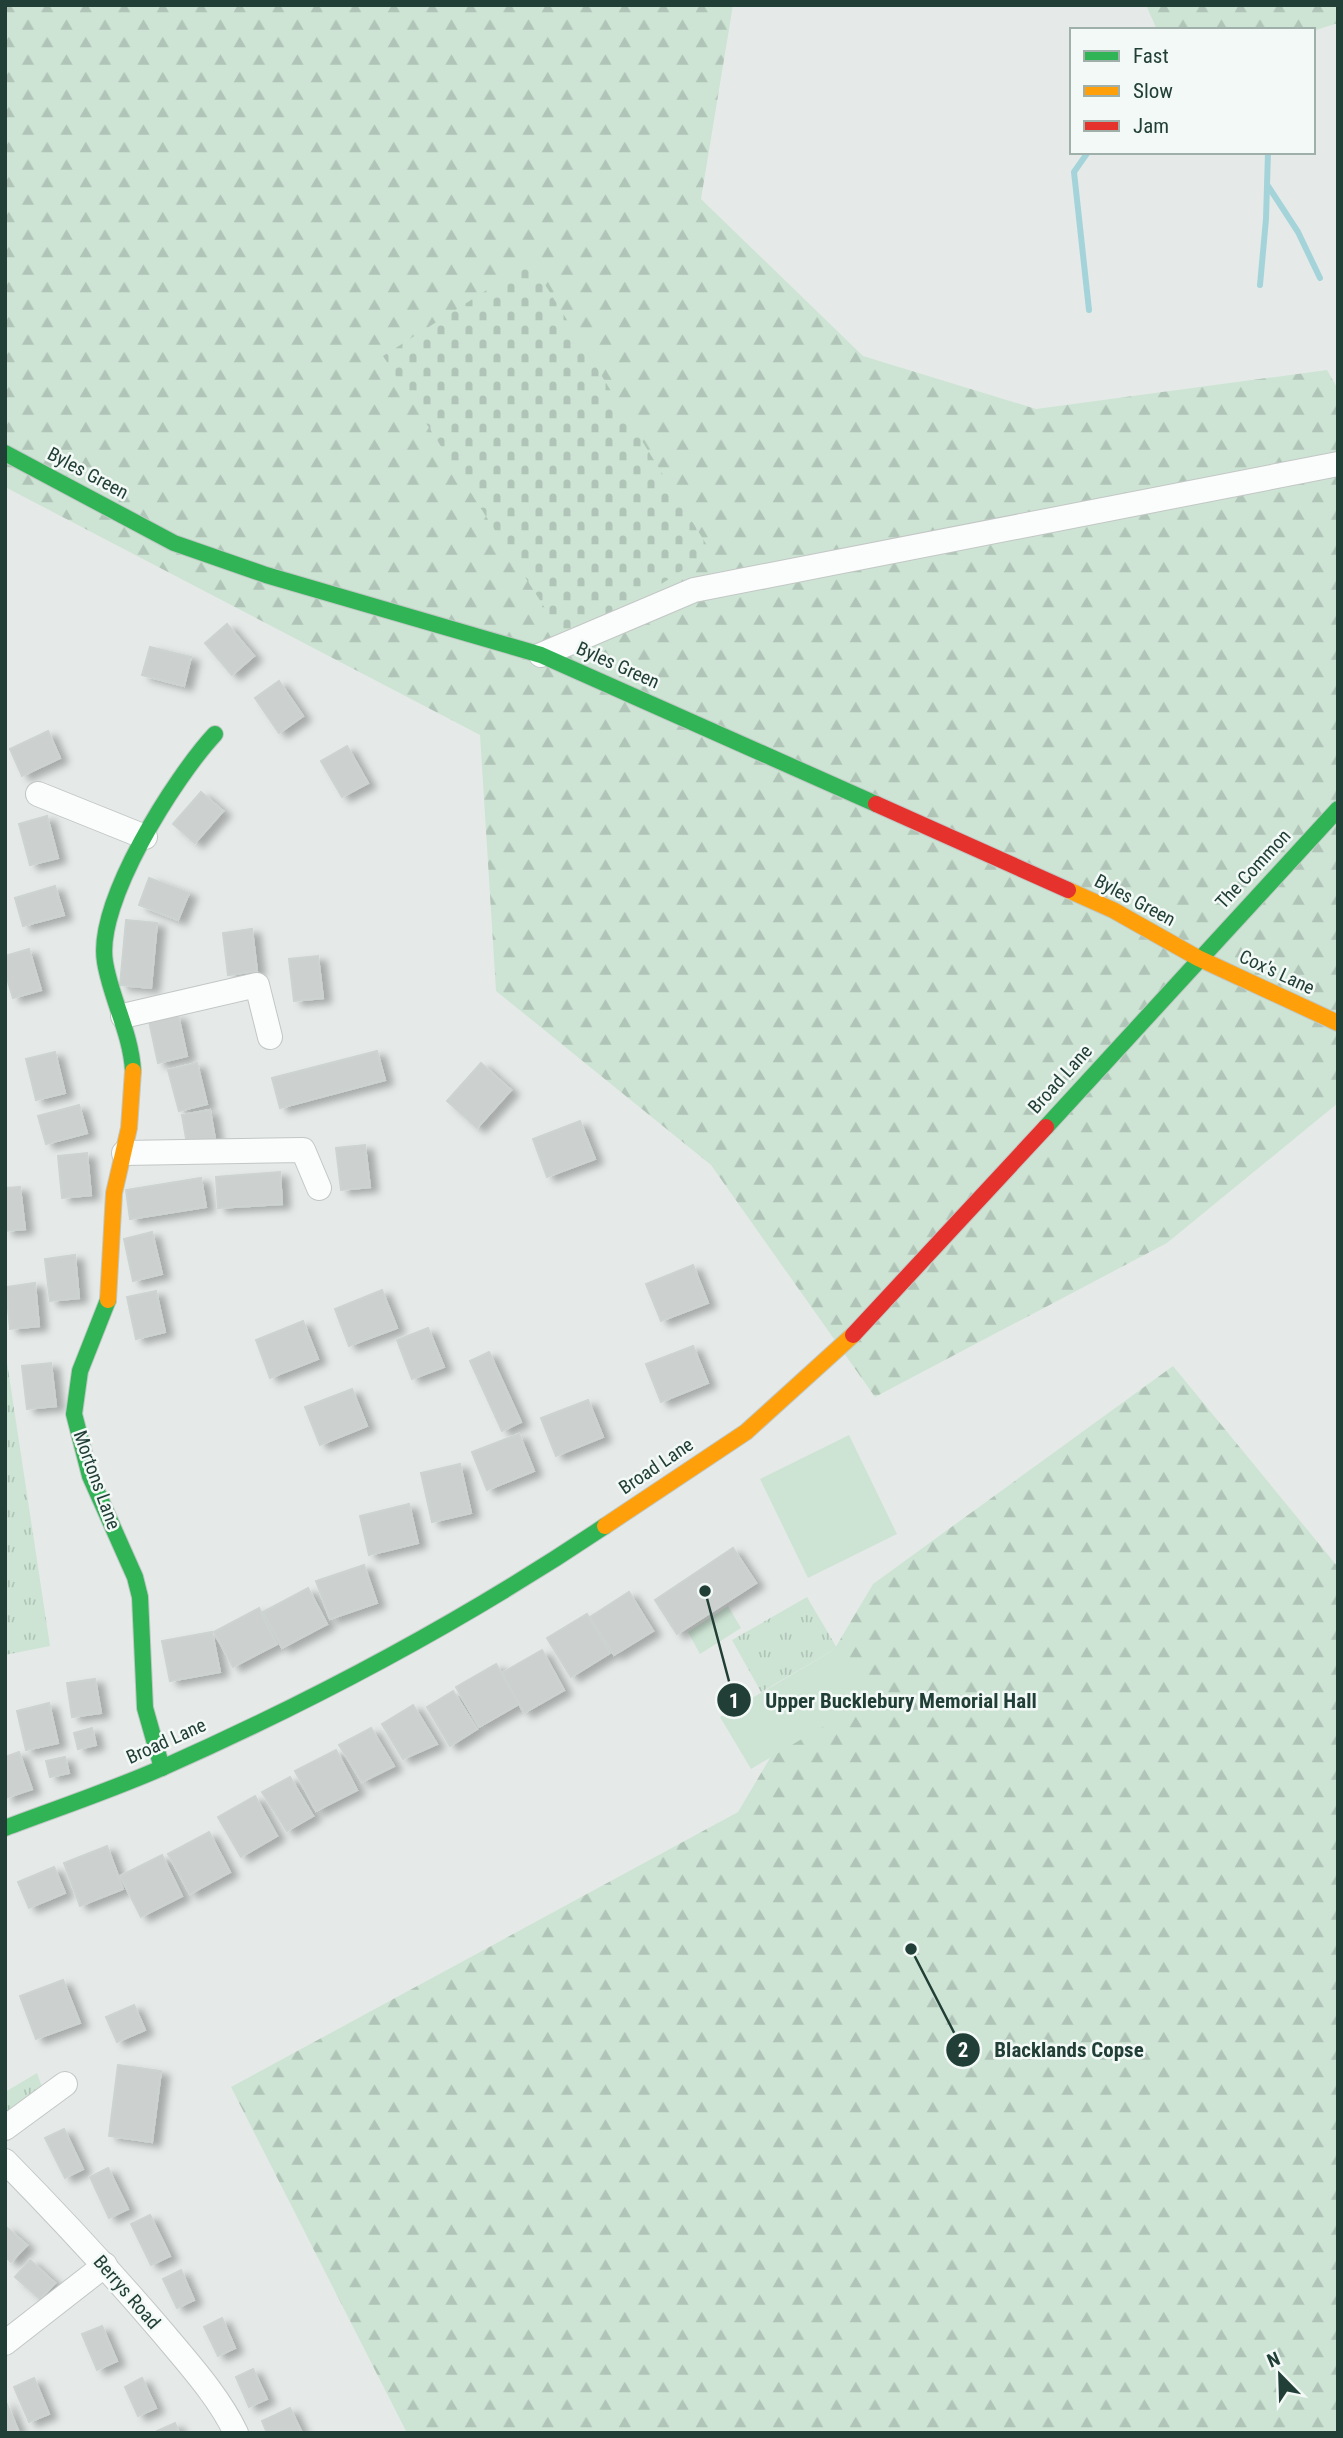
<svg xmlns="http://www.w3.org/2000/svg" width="1343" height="2438" viewBox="0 0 1343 2438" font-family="'Roboto Condensed',sans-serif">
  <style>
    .grass { fill: url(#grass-tufts) }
    .forest { fill: url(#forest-firs) }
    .cemetery { fill: url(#cemetery-stones) }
    .pitch { fill: #cde4d4 }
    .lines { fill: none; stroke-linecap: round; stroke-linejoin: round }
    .stream { stroke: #a4d4da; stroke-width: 6 }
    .building { fill: #ccd1cf; stroke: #cdd3d1; stroke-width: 2; filter: url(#shadow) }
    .street-casing { stroke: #c2c7c5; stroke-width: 26 }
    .fast-casing { stroke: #c0c8c5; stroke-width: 18 }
    .slow-casing { stroke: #c0c8c5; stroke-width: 18 }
    .jam-casing { stroke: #c0c8c5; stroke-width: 18 }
    .street { stroke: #fbfcfc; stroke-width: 24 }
    .fast { stroke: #30b455; stroke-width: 16 }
    .slow { stroke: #ff9f0a; stroke-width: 16 }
    .jam { stroke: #e5322d; stroke-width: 16 }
    .labels { text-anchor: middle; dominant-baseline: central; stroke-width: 5; stroke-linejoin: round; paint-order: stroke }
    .street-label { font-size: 19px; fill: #213f36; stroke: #f3f9f6 }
    .leader { fill: none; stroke: #213f36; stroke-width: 2.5 }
    .callout-dot { fill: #213f36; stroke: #f3f9f6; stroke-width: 2.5 }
    .mark-label { font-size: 21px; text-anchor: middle; font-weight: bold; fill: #fff }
    .callout-label { font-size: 21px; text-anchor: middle; font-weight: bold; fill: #213f36; stroke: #f3f9f6; stroke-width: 5; stroke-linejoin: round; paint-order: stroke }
  </style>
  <defs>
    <pattern id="grass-tufts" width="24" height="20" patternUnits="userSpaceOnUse" patternTransform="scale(1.75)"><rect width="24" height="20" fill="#cde4d4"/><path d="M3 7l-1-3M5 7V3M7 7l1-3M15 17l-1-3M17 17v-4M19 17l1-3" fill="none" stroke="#b0c5b7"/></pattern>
    <pattern id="forest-firs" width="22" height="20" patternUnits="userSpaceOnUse" patternTransform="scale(1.75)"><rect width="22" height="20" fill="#cde4d4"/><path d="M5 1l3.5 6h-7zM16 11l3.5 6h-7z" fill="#b0c5b7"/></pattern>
    <pattern id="cemetery-stones" width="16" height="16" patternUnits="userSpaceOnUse" patternTransform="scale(1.75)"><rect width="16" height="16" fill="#cde4d4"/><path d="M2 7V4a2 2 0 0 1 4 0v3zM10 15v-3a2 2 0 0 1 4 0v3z" fill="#b0c5b7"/></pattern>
    <filter id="shadow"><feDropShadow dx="8" dy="4.5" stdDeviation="3.5" flood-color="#0004"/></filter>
  </defs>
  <rect width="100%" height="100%" fill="#e5eae8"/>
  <!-- grass -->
  <g class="grass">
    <path d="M5,1349L50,1646L5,1655Z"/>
    <path d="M807,1597L837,1648L761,1692L732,1640Z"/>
    <path d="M37,2073L43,2090L5,2113V2092Z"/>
  </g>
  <!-- forest -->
  <g class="forest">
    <path d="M5,5H733L701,199L863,356L1036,409L1327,370L1338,389V1103L1167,1243L875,1397L711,1165L496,991L480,735L5,487Z"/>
    <path d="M1146,5H1338V23L1313,31L1157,30Z"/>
    <path d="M1173,1366L1338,1567V2433H407L231,2087L738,1812L873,1584Z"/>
  </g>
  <!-- cemetery -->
  <path class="cemetery" d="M531,262L711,552L568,644L383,356Z"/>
  <!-- pitch -->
  <g class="pitch">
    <path d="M849,1435L897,1534L808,1578L760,1479Z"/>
    <path d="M728,1606L741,1628L700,1654L688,1632Z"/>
    <path d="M837,1648L868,1700L751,1769L720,1717Z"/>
  </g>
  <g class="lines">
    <!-- stream -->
    <g class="stream">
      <path d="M1088,152L1074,172L1089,310"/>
      <path d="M1268,186L1298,232L1320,278"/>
      <path d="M1260,285L1266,219L1268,152"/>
    </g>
  </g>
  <!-- building -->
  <g class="building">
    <path d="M227,624L254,656L232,675L205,643Z"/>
    <path d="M150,647L191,657L184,686L142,675Z"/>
    <path d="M279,681L303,716L279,733L255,698Z"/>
    <path d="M48,731L60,758L22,776L10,749Z"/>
    <path d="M347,746L368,783L342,797L321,761Z"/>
    <path d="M201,792L223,811L195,843L173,824Z"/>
    <path d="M47,816L58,858L30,865L19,824Z"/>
    <path d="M149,878L189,893L178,920L139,905Z"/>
    <path d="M55,886L64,915L23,926L15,898Z"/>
    <path d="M126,920L157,923L151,988L120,985Z"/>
    <path d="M252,929L257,971L228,975L223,933Z"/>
    <path d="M29,949L41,990L13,998L5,972V956Z"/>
    <path d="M318,956L323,998L294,1001L289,959Z"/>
    <path d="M178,1015L187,1056L158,1063L149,1021Z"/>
    <path d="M377,1051L385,1080L280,1108L272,1078Z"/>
    <path d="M55,1052L65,1093L36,1100L26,1059Z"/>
    <path d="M197,1063L207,1104L179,1111L168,1070Z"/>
    <path d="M481,1063L511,1090L477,1128L447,1101Z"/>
    <path d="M79,1105L87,1133L46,1144L38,1116Z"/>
    <path d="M210,1110L215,1139L187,1144L182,1115Z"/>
    <path d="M580,1121L595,1159L547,1177L533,1139Z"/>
    <path d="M365,1145L370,1187L341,1190L336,1148Z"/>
    <path d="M87,1153L91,1195L62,1198L58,1156Z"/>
    <path d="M280,1172L282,1204L218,1208L216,1177Z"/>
    <path d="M201,1178L206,1207L130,1219L126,1190Z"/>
    <path d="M20,1187L25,1229L5,1231V1188Z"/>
    <path d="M152,1232L162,1274L133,1281L124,1239Z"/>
    <path d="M75,1255L79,1298L50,1301L45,1259Z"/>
    <path d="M693,1265L708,1303L661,1321L646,1284Z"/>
    <path d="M35,1283L39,1326L10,1329L6,1287Z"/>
    <path d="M382,1290L397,1328L349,1346L335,1309Z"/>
    <path d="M156,1291L165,1332L136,1339L127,1297Z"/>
    <path d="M303,1321L318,1359L270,1378L256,1340Z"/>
    <path d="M428,1328L444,1367L412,1379L397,1340Z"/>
    <path d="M693,1346L708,1383L661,1402L646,1364Z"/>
    <path d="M489,1352L521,1422L502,1431L470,1361Z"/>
    <path d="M51,1363L56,1406L27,1409L22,1366Z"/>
    <path d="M352,1389L367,1426L320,1445L305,1407Z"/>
    <path d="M588,1400L603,1437L556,1456L541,1418Z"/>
    <path d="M519,1434L534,1471L487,1490L472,1452Z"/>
    <path d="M460,1464L471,1513L432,1522L421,1473Z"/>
    <path d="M409,1504L418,1543L369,1555L360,1516Z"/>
    <path d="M733,1548L756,1583L677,1634L655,1600Z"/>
    <path d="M364,1565L377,1603L330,1619L316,1581Z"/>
    <path d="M308,1588L327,1624L282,1648L263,1612Z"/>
    <path d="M629,1592L653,1631L614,1655L590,1617Z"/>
    <path d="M259,1608L277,1644L233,1667L214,1632Z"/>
    <path d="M587,1614L610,1653L571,1677L547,1638Z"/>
    <path d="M212,1632L220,1672L170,1681L162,1641Z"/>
    <path d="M542,1650L564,1690L524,1713L502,1673Z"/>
    <path d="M496,1664L519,1704L479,1727L456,1687Z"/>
    <path d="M95,1679L101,1713L72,1717L67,1683Z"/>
    <path d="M453,1691L477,1729L450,1746L427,1707Z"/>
    <path d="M49,1703L58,1743L26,1750L17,1711Z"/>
    <path d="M413,1705L437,1744L403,1759L382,1724Z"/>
    <path d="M92,1728L96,1745L78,1749L74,1733Z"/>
    <path d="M371,1728L394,1766L362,1782L339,1745Z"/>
    <path d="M336,1750L357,1790L316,1811L295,1771Z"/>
    <path d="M19,1752L32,1789L5,1798V1757Z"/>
    <path d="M65,1757L69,1773L50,1777L46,1761Z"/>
    <path d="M290,1777L313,1816L287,1831L262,1792Z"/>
    <path d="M255,1796L277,1836L241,1857L218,1817Z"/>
    <path d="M209,1832L230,1872L190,1894L168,1854Z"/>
    <path d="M107,1846L123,1889L80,1906L64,1863Z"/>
    <path d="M162,1855L182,1896L141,1917L120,1876Z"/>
    <path d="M54,1867L65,1893L29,1908L18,1882Z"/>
    <path d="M63,1980L80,2023L36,2039L20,1996Z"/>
    <path d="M134,2005L145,2030L117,2042L106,2017Z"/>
    <path d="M118,2065L161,2071L152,2142L109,2136Z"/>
    <path d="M64,2129L83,2169L65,2178L45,2138Z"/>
    <path d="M108,2168L128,2209L109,2218L90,2177Z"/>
    <path d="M150,2215L170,2256L151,2265L131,2224Z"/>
    <path d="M5,2226L27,2245L11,2262L5,2256Z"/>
    <path d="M30,2260L55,2283L40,2299L15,2277Z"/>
    <path d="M181,2270L194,2300L177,2308L163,2279Z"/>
    <path d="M222,2318L235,2348L218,2356L204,2327Z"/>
    <path d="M102,2326L117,2361L97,2370L82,2334Z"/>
    <path d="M253,2369L267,2399L249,2407L236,2377Z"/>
    <path d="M34,2378L49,2414L29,2422L14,2387Z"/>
    <path d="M142,2378L156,2408L138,2416L125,2387Z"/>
    <path d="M5,2400L18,2430L12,2433H5Z"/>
    <path d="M290,2408L302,2433H267L262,2421Z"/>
    <path d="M175,2423L179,2433H158L157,2431Z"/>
  </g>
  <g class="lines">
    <defs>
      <g id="street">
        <path d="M541,655L694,590L1338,464"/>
        <path d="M38,794L145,837"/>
        <path d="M123,1016L257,985L270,1037"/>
        <path d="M124,1153L303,1150L319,1188"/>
        <path d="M5,2128L65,2084"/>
        <path d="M5,2161C60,2217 113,2274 164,2334C189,2364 219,2397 236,2433"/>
        <path d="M5,2343L105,2265"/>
      </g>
      <g id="fast">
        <path d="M5,453L174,543L266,575L541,655L876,804"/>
        <path d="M133,1071C131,1033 111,999 105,962C95,903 175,777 215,734"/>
        <path d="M1046,1127L1338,809"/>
        <path d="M108,1300L80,1371L74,1414L90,1476L135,1577L140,1597L145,1708L162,1768"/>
        <path d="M5,1828C58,1808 112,1790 164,1767C317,1699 465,1620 605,1526"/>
      </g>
      <g id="slow">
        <path d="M1068,890L1113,910L1198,958L1338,1023"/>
        <path d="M108,1300L114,1193L129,1128L133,1071"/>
        <path d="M605,1526L746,1432L853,1335"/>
      </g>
      <g id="jam">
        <path d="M876,804L1068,890"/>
        <path d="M853,1335L1046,1127"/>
      </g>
    </defs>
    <!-- street casing -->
    <use href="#street" class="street-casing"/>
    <!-- fast casing -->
    <use href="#fast" class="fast-casing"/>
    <!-- slow casing -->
    <use href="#slow" class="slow-casing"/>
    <!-- jam casing -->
    <use href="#jam" class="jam-casing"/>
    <!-- street -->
    <use href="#street" class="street"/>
    <!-- fast -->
    <use href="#fast" class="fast"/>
    <!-- slow -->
    <use href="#slow" class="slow"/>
    <!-- jam -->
    <use href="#jam" class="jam"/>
  </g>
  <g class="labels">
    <!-- street labels -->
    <g class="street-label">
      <text transform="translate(88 473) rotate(28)">Byles Green</text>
      <text transform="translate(618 665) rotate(24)">Byles Green</text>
      <text transform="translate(1253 869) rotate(-47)">The Common</text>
      <text transform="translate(1135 900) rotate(28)">Byles Green</text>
      <text transform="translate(1277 972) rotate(25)">Cox's Lane</text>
      <text transform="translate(1060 1079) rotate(-48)">Broad Lane</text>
      <text transform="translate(656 1466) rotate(-34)">Broad Lane</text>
      <text transform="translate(97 1480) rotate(70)">Mortons Lane</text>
      <text transform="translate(166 1741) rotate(-24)">Broad Lane</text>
      <text transform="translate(127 2292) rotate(49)">Berrys Road</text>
    </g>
  </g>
  <!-- callouts -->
  <path class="leader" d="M705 1591L734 1700M911 1949L963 2050"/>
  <g class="callout-dot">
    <circle cx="705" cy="1591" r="7"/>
    <circle cx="911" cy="1949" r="7"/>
    <circle cx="734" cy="1700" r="18"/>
    <circle cx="963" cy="2050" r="18"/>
  </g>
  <g class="mark-label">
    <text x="734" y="1708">1</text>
    <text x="963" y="2057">2</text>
  </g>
  <g class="callout-label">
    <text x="901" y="1708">Upper Bucklebury Memorial Hall</text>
    <text x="1069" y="2057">Blacklands Copse</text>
  </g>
  <!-- border -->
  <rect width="1343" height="2438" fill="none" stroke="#213f36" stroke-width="14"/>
  <!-- legend -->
  <rect x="1070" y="28" width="245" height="126" fill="#f3f9f6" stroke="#9fafa9" stroke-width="2"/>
  <rect x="1084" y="51" width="35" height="10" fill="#30b455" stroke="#9fafa9" stroke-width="2"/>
  <text x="1133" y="63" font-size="21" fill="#213f36">Fast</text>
  <rect x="1084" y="86" width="35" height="10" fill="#ff9f0a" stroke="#9fafa9" stroke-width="2"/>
  <text x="1133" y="98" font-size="21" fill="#213f36">Slow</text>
  <rect x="1084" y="121" width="35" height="10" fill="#e5322d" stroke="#9fafa9" stroke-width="2"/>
  <text x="1133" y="133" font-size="21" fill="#213f36">Jam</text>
  <!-- north arrow -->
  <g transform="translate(1280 2375) rotate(337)" stroke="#f3f9f6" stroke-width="5" paint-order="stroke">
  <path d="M0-5L12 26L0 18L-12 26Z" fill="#213f36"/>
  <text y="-10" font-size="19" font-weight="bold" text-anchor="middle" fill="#213f36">N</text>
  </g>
</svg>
